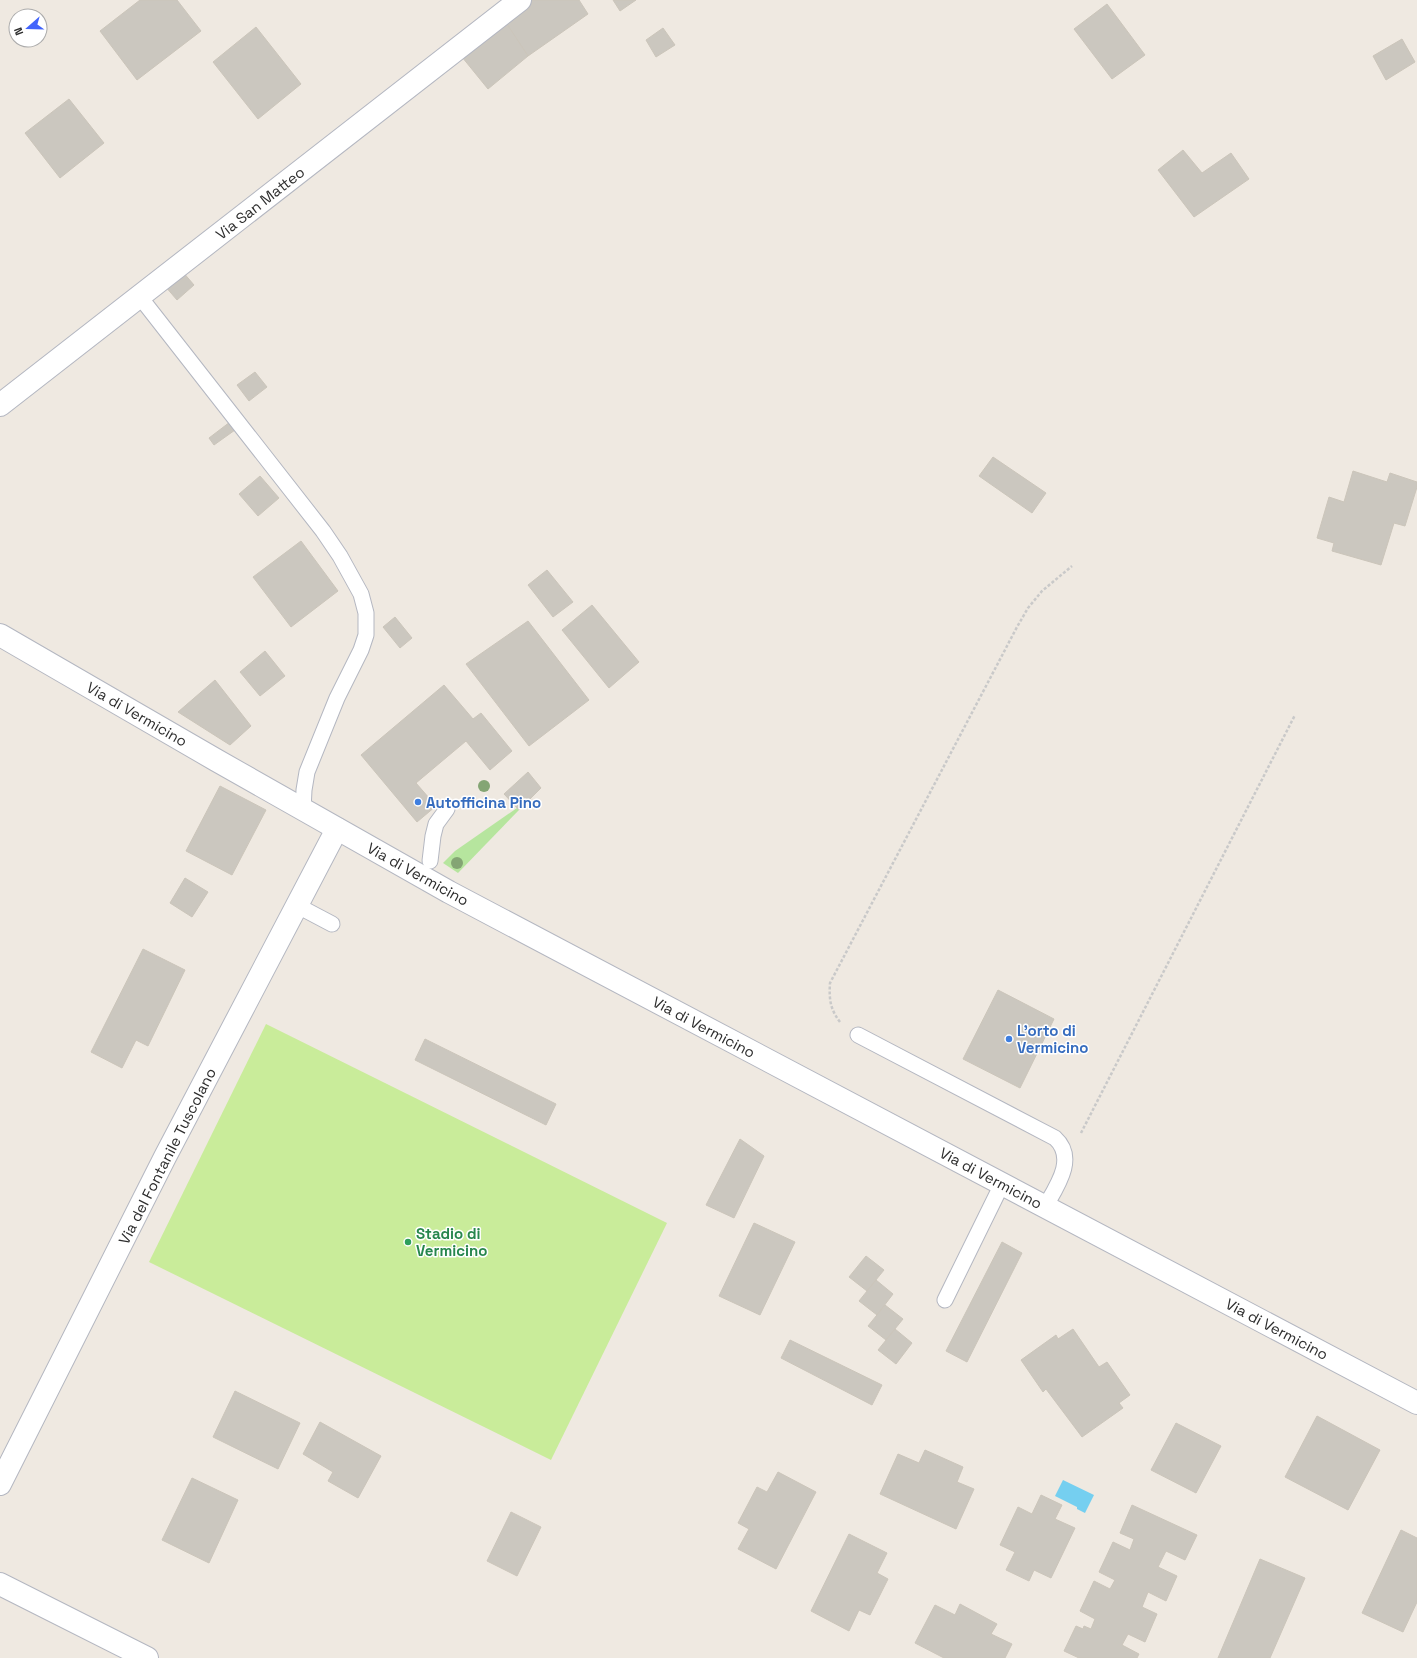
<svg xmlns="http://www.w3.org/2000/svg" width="1417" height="1658" viewBox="0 0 1417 1658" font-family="'Space Grotesk',sans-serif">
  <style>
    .green { fill: #b6e59e }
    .pitch { fill: #c9ec9a }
    .water { fill: #75cff0 }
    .building { fill: #cbc7bf; stroke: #cbc5ba }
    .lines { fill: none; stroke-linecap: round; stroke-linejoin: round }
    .lane-casing { stroke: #b4b7c1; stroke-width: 17 }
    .street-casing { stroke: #b4b7c1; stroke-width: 24 }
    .secondary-casing { stroke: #b4b7c1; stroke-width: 24 }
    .path { stroke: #c9c9c9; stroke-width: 2.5; stroke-dasharray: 3 2; stroke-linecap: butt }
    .lane { stroke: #fff; stroke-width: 15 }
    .street { stroke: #fff; stroke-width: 22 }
    .secondary { stroke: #fff; stroke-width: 22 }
    .tree { fill: #84a574 }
    .shop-dot { fill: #3f7fe0; stroke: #fff; stroke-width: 1.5 }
    .leisure-dot { fill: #2e9e5b; stroke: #fff; stroke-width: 1.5 }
    .labels { text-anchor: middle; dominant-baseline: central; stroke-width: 3; stroke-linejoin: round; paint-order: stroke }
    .street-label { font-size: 15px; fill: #2e2e2e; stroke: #fff }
    .shop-label { font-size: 15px; font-weight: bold; fill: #366cbe; stroke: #fff; text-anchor: start }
    .leisure-label { font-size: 15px; font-weight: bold; fill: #27864d; stroke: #fff; text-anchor: start }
  </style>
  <rect width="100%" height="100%" fill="#efe9e1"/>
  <!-- green -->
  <path class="green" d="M517,808L519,810L458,873L443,863L455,851Z"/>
  <!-- pitch -->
  <path class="pitch" d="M266,1024L667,1223L551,1460L149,1262Z"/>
  <!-- water -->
  <path class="water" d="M1063,1480L1094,1495L1085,1513L1077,1509V1507L1055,1496Z"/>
  <!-- building -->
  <g class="building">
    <path d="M140,0H177L201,31L137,80L100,31Z"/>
    <path d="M530,0H579L588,14L528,56L503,19Z"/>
    <path d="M613,0H636L620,11Z"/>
    <path d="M1107,4L1145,55L1112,79L1074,29Z"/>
    <path d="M505,21L528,56L488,89L462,57Z"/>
    <path d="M256,27L301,84L258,119L213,62Z"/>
    <path d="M663,28L675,45L656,57L646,40Z"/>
    <path d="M1402,39L1415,62L1386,80L1373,56Z"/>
    <path d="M69,99L104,143L60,178L25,133Z"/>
    <path d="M1183,150L1202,173L1231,153L1249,179L1194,217L1158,170Z"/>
    <path d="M182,271L194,285L177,300L165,286Z"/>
    <path d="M255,372L267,387L249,401L237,385Z"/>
    <path d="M230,422L235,430L214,445L209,438Z"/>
    <path d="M993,457L1046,493L1032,513L979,476Z"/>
    <path d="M1353,471L1387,482L1390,473L1417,482V487L1405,526L1394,523L1381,565L1332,551L1334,543L1317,538L1329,497L1344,502Z"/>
    <path d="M260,476L279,498L258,516L239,494Z"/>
    <path d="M301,541L338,591L291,627L253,577Z"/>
    <path d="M547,570L573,602L553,617L528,585Z"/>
    <path d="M592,605L639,662L609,688L562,630Z"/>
    <path d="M395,617L412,638L400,648L383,627Z"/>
    <path d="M528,621L589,700L529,746L466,664Z"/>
    <path d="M265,651L285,676L260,696L240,672Z"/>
    <path d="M215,680L251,726L230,745L178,712Z"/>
    <path d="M444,685L473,719L481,713L512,751L490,770L466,741L416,783L436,806L417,822L361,755Z"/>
    <path d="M528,772L541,788L519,810L504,794Z"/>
    <path d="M220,786L266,810L232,875L186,851Z"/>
    <path d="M185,878L208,892L192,917L170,903Z"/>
    <path d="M143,949L185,970L148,1046L136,1040L122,1068L91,1052Z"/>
    <path d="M998,990L1054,1019L1020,1088L963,1059Z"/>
    <path d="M425,1039L556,1104L546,1125L415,1060Z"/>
    <path d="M740,1139L764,1156L734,1218L706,1205Z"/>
    <path d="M754,1223L795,1242L760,1315L719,1296Z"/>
    <path d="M1002,1242L1022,1253L967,1362L946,1351Z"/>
    <path d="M866,1256L884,1270L867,1291L849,1277Z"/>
    <path d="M876,1280L893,1294L877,1315L859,1301Z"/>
    <path d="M885,1305L903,1319L886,1340L868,1326Z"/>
    <path d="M895,1329L912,1343L896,1364L878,1350Z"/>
    <path d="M1073,1329L1099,1367L1107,1362L1130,1395L1119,1403L1123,1408L1082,1437L1046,1389L1043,1392L1021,1360L1056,1335L1058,1339Z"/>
    <path d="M790,1340L882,1385L872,1405L781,1358Z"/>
    <path d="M235,1391L300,1423L278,1469L213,1437Z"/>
    <path d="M1317,1416L1380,1450L1348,1510L1285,1477Z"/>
    <path d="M320,1422L381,1456L358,1498L328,1481L333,1472L303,1454Z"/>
    <path d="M1176,1423L1221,1446L1196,1493L1151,1470Z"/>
    <path d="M925,1450L963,1467L957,1482L974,1489L956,1529L880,1494L898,1454L919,1463Z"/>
    <path d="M778,1472L816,1492L776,1569L738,1549L749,1529L738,1523L757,1487L767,1492Z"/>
    <path d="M192,1478L238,1500L209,1563L162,1540Z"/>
    <path d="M1041,1495L1062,1505L1055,1519L1075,1528L1051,1578L1034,1570L1029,1581L1006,1570L1015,1552L1000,1545L1018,1507L1032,1514Z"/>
    <path d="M1132,1505L1197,1535L1185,1560L1166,1551L1158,1567L1177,1576L1166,1601L1148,1592L1142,1607L1157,1614L1145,1642L1128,1634L1122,1645L1139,1654L1137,1658H1079L1064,1651L1076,1626L1083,1629L1084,1626L1091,1629L1095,1619L1080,1611L1094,1581L1110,1589L1115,1580L1099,1572L1113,1542L1130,1550L1134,1539L1120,1533Z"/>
    <path d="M511,1512L541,1527L517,1576L487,1561Z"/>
    <path d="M1401,1530L1417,1538V1602L1403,1632L1362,1613Z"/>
    <path d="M849,1534L887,1553L877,1573L888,1579L870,1615L859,1610L849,1631L811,1611Z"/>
    <path d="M1260,1559L1305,1578L1270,1658H1218Z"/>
    <path d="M960,1604L997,1624L991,1634L1012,1644L1005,1658H944L915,1643L935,1605L955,1615Z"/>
  </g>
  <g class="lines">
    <defs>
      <g id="lane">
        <path d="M140,297L323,531L340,556L361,594L366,613V635L361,650L337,698L307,772L304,790L303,810"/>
        <path d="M430,861L433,836L436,824L447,809"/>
        <path d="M296,905L332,924"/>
        <path d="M858,1035L1055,1138C1077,1158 1057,1186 1045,1207"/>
        <path d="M945,1300L1002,1184"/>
      </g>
      <g id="street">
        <path d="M0,405L520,0"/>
        <path d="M0,1484L165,1157L337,829"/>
        <path d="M0,1584L147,1658"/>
      </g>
      <path id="secondary" d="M0,635L216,760L449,892L1417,1403"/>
    </defs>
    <!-- lane casing -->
    <use href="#lane" class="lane-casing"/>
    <!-- street casing -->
    <use href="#street" class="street-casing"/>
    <!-- secondary casing -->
    <use href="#secondary" class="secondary-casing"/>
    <!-- path -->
    <g class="path">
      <path d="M840,1022C830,1009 829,999 830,983L1017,627L1028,608L1042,591L1072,566"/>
      <path d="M1081,1133L1295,715"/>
    </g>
    <!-- lane -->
    <use href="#lane" class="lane"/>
    <!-- street -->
    <use href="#street" class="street"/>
    <!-- secondary -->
    <use href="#secondary" class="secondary"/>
  </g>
  <!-- trees -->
  <g class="tree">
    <circle cx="484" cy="786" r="6"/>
    <circle cx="457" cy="863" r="6"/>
  </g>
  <!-- markers -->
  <g class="shop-dot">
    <circle cx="418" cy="802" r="4"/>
    <circle cx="1009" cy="1039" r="4"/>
  </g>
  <circle class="leisure-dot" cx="408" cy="1242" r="4"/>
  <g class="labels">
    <!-- street labels -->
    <g class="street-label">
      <text transform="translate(260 203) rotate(-38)">Via San Matteo</text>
      <text transform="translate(137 714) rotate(30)">Via di Vermicino</text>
      <text transform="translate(418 874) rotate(29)">Via di Vermicino</text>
      <text transform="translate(704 1027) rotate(28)">Via di Vermicino</text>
      <text transform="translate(167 1156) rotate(-63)">Via del Fontanile Tuscolano</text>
      <text transform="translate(991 1178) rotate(28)">Via di Vermicino</text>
      <text transform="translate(1277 1329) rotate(28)">Via di Vermicino</text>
    </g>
    <!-- shop labels -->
    <g class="shop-label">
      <text x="426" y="802">Autofficina Pino</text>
      <text x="1017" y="1030">L'orto di<tspan x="1017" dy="17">Vermicino</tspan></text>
    </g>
    <!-- leisure labels -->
    <g class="leisure-label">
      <text x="416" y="1233">Stadio di<tspan x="416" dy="17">Vermicino</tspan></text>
    </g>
  </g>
  <!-- north arrow -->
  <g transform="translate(28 28) rotate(250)"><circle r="19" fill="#ffffff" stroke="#ababab"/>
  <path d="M0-3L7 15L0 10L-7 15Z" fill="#4264fb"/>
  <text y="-6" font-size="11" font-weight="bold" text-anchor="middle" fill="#2e2e2e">N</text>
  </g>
</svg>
